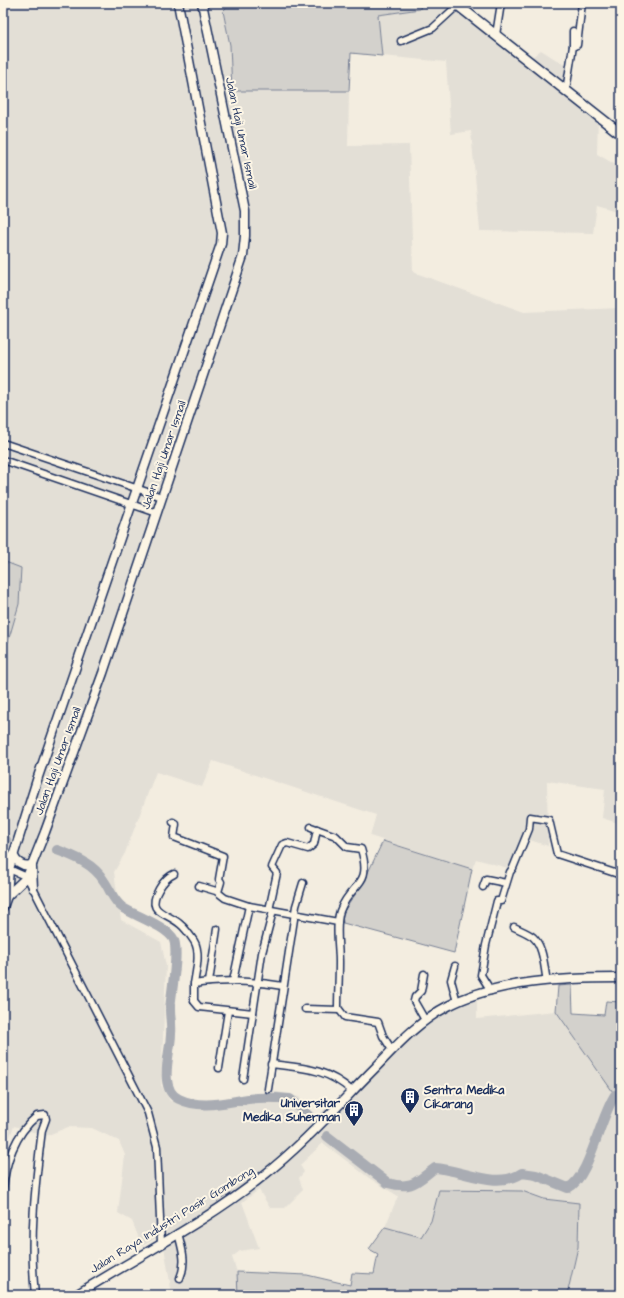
<svg xmlns="http://www.w3.org/2000/svg" width="624" height="1298" viewBox="0 0 624 1298" font-family="'Architects Daughter',sans-serif">
  <style>
    .built { fill: #e3dfd6 }
    .green { fill: #d3d1cc; stroke: #778095 }
    .lines { fill: none; stroke-linecap: round; stroke-linejoin: round }
    .stream { stroke: #707a91; stroke-width: 1.5 }
    .river { stroke: #a9acb3; stroke-width: 10 }
    .street-casing { stroke: #1b2f5e; stroke-width: 9 }
    .secondary-casing { stroke: #1b2f5e; stroke-width: 11 }
    .primary-casing { stroke: #1b2f5e; stroke-width: 12 }
    .street { stroke: #fcf5e5; stroke-width: 6 }
    .secondary { stroke: #fcf5e5; stroke-width: 8 }
    .primary { stroke: #fcf5e5; stroke-width: 9 }
    .labels { text-anchor: middle; dominant-baseline: central; stroke-width: 4; stroke-linejoin: round; paint-order: stroke }
    .street-label { font-size: 12px; fill: #1b2f5e; stroke: #fcf5e5 }
    .poi-label { font-size: 12px; font-weight: bold; fill: #1b2f5e; stroke: #fcf5e5; text-anchor: start }
  </style>
  <rect width="100%" height="100%" fill="#f3ede0"/>
  <filter id="ink" filterUnits="userSpaceOnUse"><feTurbulence type="fractalNoise" baseFrequency=".025" numOctaves="2"/><feDisplacementMap in="SourceGraphic" scale="8" xChannelSelector="R" yChannelSelector="G"/><feConvolveMatrix kernelMatrix="1 2 1 2 8 2 1 2 1" color-interpolation-filters="sRGB"/></filter>
  <g filter="url(#ink)">
    <!-- built -->
    <g class="built">
      <path d="M3,3H231L223,11L230,45L232,91H349L348,146L409,145L413,272L524,312L621,308V824L602,818L605,789L547,781L548,846L527,839L515,870L476,859L472,869L370,836L376,815L213,761L202,787L156,772L125,853L114,872L121,920L161,942L166,966L161,1085L170,1101L199,1106L268,1102L273,1091L299,1097L315,1118L399,1045L444,1011L477,996V1019L556,1011L615,1095L621,1099V1295H567L578,1247L579,1203L544,1199L522,1191L439,1190L431,1221L421,1237L385,1227L398,1196L369,1178L323,1143L300,1165L304,1172L299,1178L303,1190L285,1208H270L259,1190L242,1202L259,1248L240,1251L232,1257L237,1272L238,1295H169L171,1288L162,1235L142,1246L132,1221L118,1213L125,1155L119,1141L92,1128L68,1127L46,1136L14,1126L3,1154L6,1177L3,1225Z"/>
      <path d="M421,3H463L531,58L541,50L566,66L565,84L598,114L597,154L621,168L618,186L621,188V212L597,205L593,233L480,231L471,131L451,134L446,62L382,56L377,15L420,9Z"/>
    </g>
    <!-- green -->
    <g class="green">
      <path d="M231,3H285L288,7L303,3H421L420,9L378,15L382,56L351,53L349,91H232L230,45L223,11Z"/>
      <path d="M3,561L21,568L19,604L5,652H3Z"/>
      <path d="M383,841L472,869L454,953L343,923L342,914L363,883Z"/>
      <path d="M572,985L573,1013L604,1015L606,1001L621,1002V1099L615,1095L556,1011L558,986Z"/>
      <path d="M439,1190L522,1191L544,1199L579,1203L578,1247L567,1295H238L237,1272L307,1275L350,1285L352,1273L374,1274L378,1254L369,1249L385,1227L421,1237L431,1221Z"/>
    </g>
    <g class="lines">
      <!-- stream -->
      <path class="stream" d="M615,1095L621,1099"/>
      <!-- river -->
      <g class="river">
        <path d="M3,840H6"/>
        <path d="M57,850C74,856 94,864 104,881C111,891 113,901 123,908C136,916 168,927 174,940C179,955 171,993 170,1010C170,1018 172,1026 171,1034C171,1051 157,1089 179,1099C204,1111 231,1100 257,1098C268,1097 279,1098 290,1099L309,1116"/>
        <path d="M327,1136L388,1183C413,1190 417,1181 435,1168C463,1170 497,1190 522,1173L536,1175L568,1188C590,1177 599,1119 615,1095"/>
      </g>
      <defs>
        <g id="street">
          <path d="M496,35L501,3"/>
          <path d="M401,41L433,28L458,5"/>
          <path d="M573,46L577,45L582,3"/>
          <path d="M566,91L573,46V31"/>
          <path d="M3,443L162,497"/>
          <path d="M3,460L157,513"/>
          <path d="M173,822L176,824L174,837L223,856L219,879L221,882L218,892"/>
          <path d="M311,827L336,836L347,847L361,849C373,888 351,881 340,911C335,926 339,946 339,962C339,978 338,993 338,1008L345,1017L378,1022L383,1036L392,1050"/>
          <path d="M9,869L27,877L33,888L148,1113L157,1147L161,1243"/>
          <path d="M174,874C167,877 163,882 159,889C145,913 166,912 180,924C185,928 190,935 194,941C201,952 196,971 194,984"/>
          <path d="M199,886L216,891L225,898L249,906L338,922"/>
          <path d="M483,887L486,879L506,883"/>
          <path d="M269,910L277,873L272,867L282,845L287,843L308,849L314,844L317,829"/>
          <path d="M514,927C520,930 528,933 533,937C544,947 544,968 547,981"/>
          <path d="M455,966L451,980L457,1002"/>
          <path d="M424,974L421,991L415,997L414,1001L425,1020"/>
          <path d="M233,981L249,906"/>
          <path d="M209,982L217,929"/>
          <path d="M491,991L481,975L486,945L497,901H501L510,872L513,868L529,829L530,817L549,820L557,854L621,875"/>
          <path d="M305,1009L339,1010"/>
          <path d="M253,1013L199,1007L194,1001V984C224,979 253,981 283,986"/>
          <path d="M271,1064C304,1068 326,1068 352,1091"/>
          <path d="M219,1068L228,1011"/>
          <path d="M243,1079L262,953L273,911"/>
          <path d="M268,1089L296,906L303,883"/>
          <path d="M3,1190C5,1163 15,1134 37,1116L45,1115L46,1119L42,1130C35,1186 29,1238 35,1295"/>
          <path d="M178,1233C182,1249 187,1262 180,1278"/>
        </g>
        <g id="secondary">
          <path d="M13,855C17,863 22,867 32,865"/>
          <path d="M32,868L33,888"/>
          <path d="M7,896L27,877L45,832L103,673L243,256L245,236V211L202,3"/>
          <path d="M3,907L7,896L9,869L38,777L221,244L222,233L178,3"/>
          <path d="M76,1295C138,1256 206,1222 263,1176C304,1144 339,1104 376,1067C398,1044 419,1021 448,1006C497,980 567,978 621,978"/>
        </g>
        <path id="primary" d="M455,3L621,134"/>
      </defs>
      <!-- street casing -->
      <use href="#street" class="street-casing"/>
      <!-- secondary casing -->
      <use href="#secondary" class="secondary-casing"/>
      <!-- primary casing -->
      <use href="#primary" class="primary-casing"/>
      <!-- street -->
      <use href="#street" class="street"/>
      <!-- secondary -->
      <use href="#secondary" class="secondary"/>
      <!-- primary -->
      <use href="#primary" class="primary"/>
    </g>
  </g>
  <!-- icons -->
  <defs>
    <symbol id="building-pin" viewBox="-11 -11 22 30"><path d="M0 17L-7.5 6A9.5 9.5 0 1 1 7.5 6Z" fill="#1b2f5e" stroke="#fcf5e5"/><path d="M-4-6H4V6H1V3H-1V6H-4ZM-2.5-4.3h1.7v1.8h-1.7ZM.8-4.3h1.7v1.8H.8ZM-2.5-1h1.7V.8h-1.7ZM.8-1h1.7V.8H.8Z" fill="#fff"/></symbol>
  </defs>
  <g fill-rule="evenodd">
    <use href="#building-pin" x="399" y="1086" width="22" height="30"/>
    <use href="#building-pin" x="343" y="1099" width="22" height="30"/>
  </g>
  <g class="labels">
    <!-- street labels -->
    <g class="street-label">
      <text transform="translate(241 133) rotate(78)">Jalan Haji Umar Ismail</text>
      <text transform="translate(164 455) rotate(-71)">Jalan Haji Umar Ismail</text>
      <text transform="translate(58 761) rotate(-70)">Jalan Haji Umar Ismail</text>
      <text transform="translate(172 1220) rotate(-32)">Jalan Raya Industri Pasir Gombong</text>
    </g>
    <!-- poi labels -->
    <g class="poi-label">
      <text x="424" y="1090">Sentra Medika<tspan x="424" dy="14">Cikarang</tspan></text>
      <text x="340" y="1103" text-anchor="end">Universitar<tspan x="340" dy="14">Medika Suherman</tspan></text>
    </g>
  </g>
  <!-- margin -->
  <rect width="624" height="1298" fill="none" stroke="#fcf5e5" stroke-width="16"/>
  <rect x="8" y="8" width="608" height="1282" fill="none" stroke="#1b2f5e" stroke-width="1.5" filter="url(#ink)"/>
</svg>
